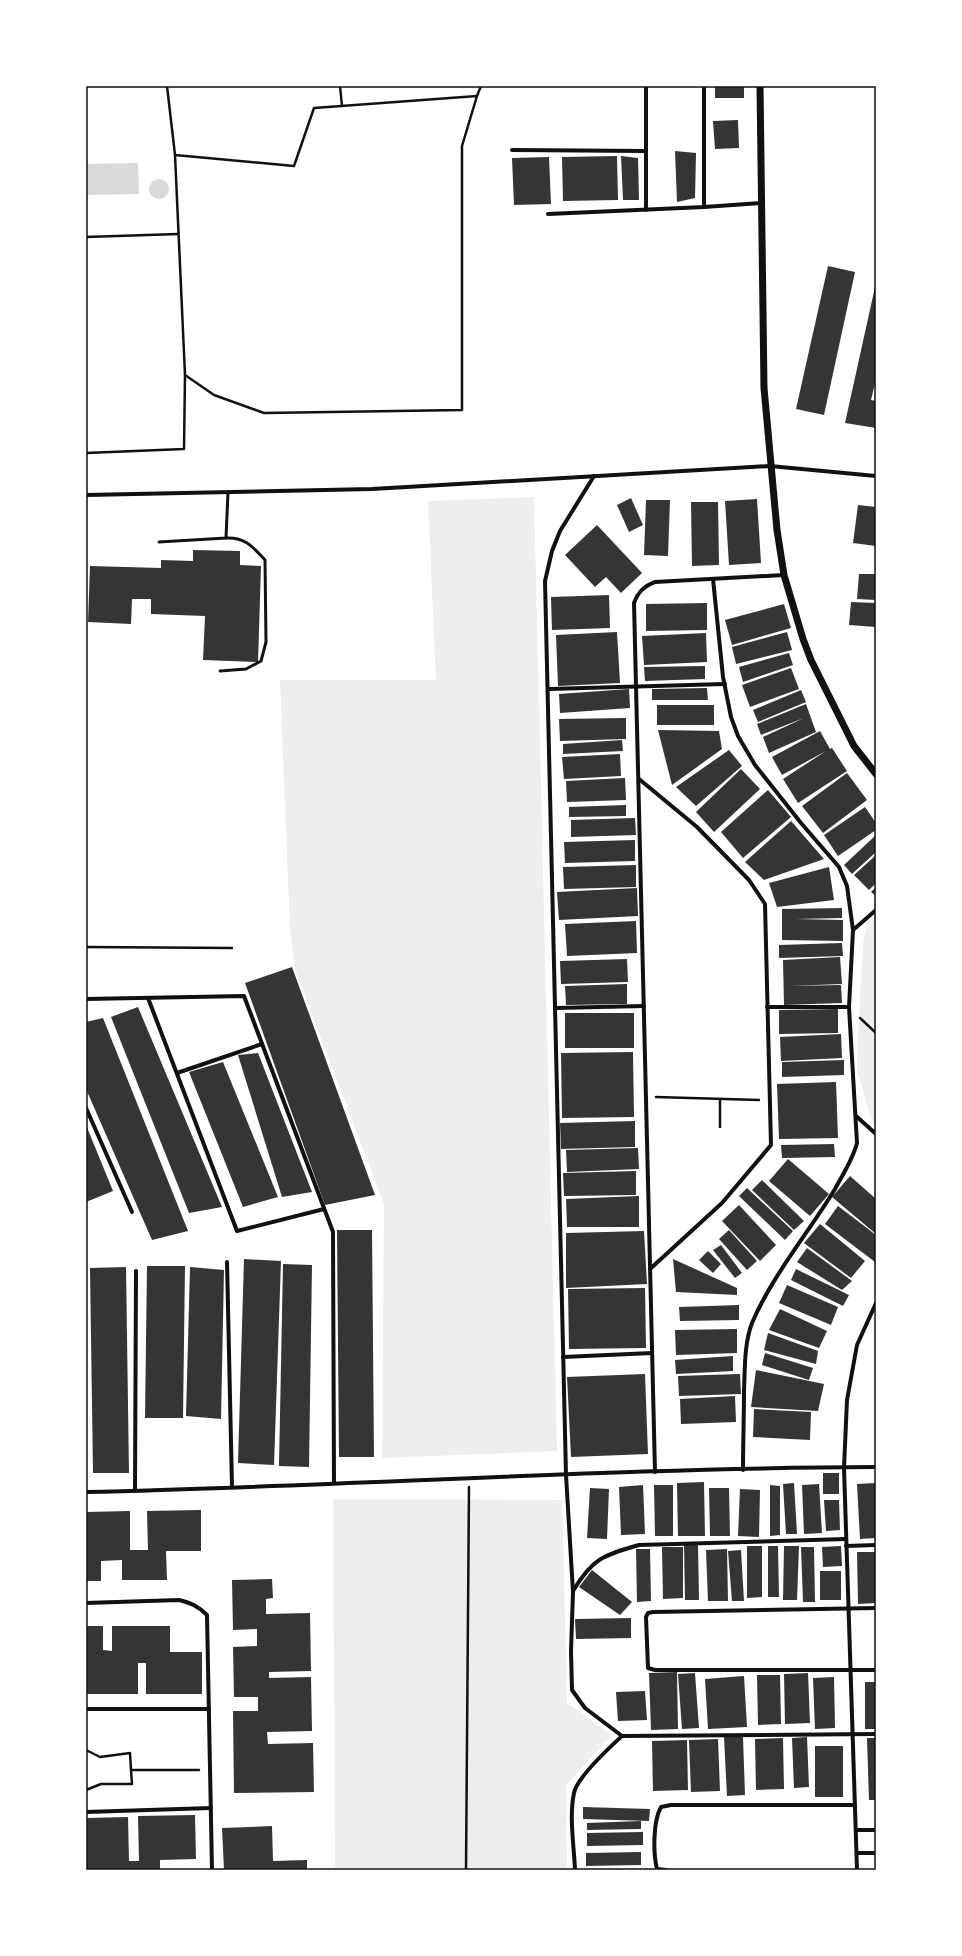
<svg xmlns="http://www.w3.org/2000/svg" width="962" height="1956" viewBox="0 0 962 1956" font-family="'Fira Sans',sans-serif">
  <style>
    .green { fill: #eee }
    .water { fill: #d9d9d9 }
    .building { fill: #353535 }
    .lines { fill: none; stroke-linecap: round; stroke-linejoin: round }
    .path { stroke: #111; stroke-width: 2.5 }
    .service { stroke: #111; stroke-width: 3 }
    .minor { stroke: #111; stroke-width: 4 }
    .tertiary { stroke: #111; stroke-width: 7 }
    .neatline { fill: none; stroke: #111; stroke-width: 1.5 }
  </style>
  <rect width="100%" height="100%" fill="#fff"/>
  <!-- green -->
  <g class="green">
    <path d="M534,497L557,1451L382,1458L384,1204L295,970L290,929L280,680H436L428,501Z"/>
    <path d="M876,914V1130L871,1118L857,1070V1057L863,944L867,922Z"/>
    <path d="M333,1499L562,1500L567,1703L612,1735L566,1785L567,1870H335Z"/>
  </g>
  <!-- water -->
  <g class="water">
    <path d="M138,163L139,194L86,195V164Z"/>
    <circle cx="159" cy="189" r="10"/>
  </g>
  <!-- building -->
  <g class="building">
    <rect x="715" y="86" width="29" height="12"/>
    <path d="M738,120L739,148L715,149L713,121Z"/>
    <path d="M675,151L696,153L695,198L677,202Z"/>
    <path d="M617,156L618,200L563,201L562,157Z"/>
    <path d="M621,156L638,158L639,200H623Z"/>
    <path d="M549,157L551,204L514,205L512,158Z"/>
    <path d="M828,266L855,272L824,415L796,409Z"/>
    <path d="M875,287L876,379L871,400L876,401V428L845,423Z"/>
    <path d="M631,498L643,525L629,532L617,505Z"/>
    <path d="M757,499L761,563L729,565L725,501Z"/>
    <path d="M646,500H670L668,556L644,555Z"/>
    <path d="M691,502H718L719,565L692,566Z"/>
    <path d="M858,505L876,507V546L853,543Z"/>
    <path d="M597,525L642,573L621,593L606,577L595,587L565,555Z"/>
    <path d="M193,550L240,551V565L261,566L258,662L203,660L205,616L151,614V599H132L131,624L88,622L90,566L161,568V560L193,561Z"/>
    <rect x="86" y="558" width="1" height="14"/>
    <path d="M859,574H876V600L857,599Z"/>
    <path d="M609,595L610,628L552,630L551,597Z"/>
    <path d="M851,602L876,603V627L849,625Z"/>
    <path d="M707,603V630L646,631V604Z"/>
    <path d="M784,604L791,628L732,645L725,620Z"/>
    <path d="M617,632L620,683L558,686L556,635Z"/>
    <path d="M787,632L792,650L736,664L732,647Z"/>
    <path d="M706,633L707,662L644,665L642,636Z"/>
    <path d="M789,653L793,665L743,682L739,667Z"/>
    <path d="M705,666V679L645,681L644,667Z"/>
    <path d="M791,668L799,689L750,707L742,685Z"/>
    <path d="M707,688L708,700H652V689Z"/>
    <path d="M629,689L630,708L560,713L559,694Z"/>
    <path d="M801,690L806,702L758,722L753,710Z"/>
    <path d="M806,704L816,732L769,753L763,737L804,718L761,735L757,724Z"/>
    <rect x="657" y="705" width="57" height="20"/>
    <path d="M626,718V739L560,741L559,719Z"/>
    <path d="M658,730L719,731L722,749L672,785Z"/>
    <path d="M820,731L830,749L832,748L847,771L798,803L783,779L826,751L782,775L772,757Z"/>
    <path d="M622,740L623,751L563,754V744Z"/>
    <path d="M729,750L742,766L696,806L676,787Z"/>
    <path d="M620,754L621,776L564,779L562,757Z"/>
    <path d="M741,769L760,789L714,832L696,812Z"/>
    <path d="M847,773L867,800L823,833L802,806Z"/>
    <path d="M625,778L626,800L567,802L566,781Z"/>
    <path d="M768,790L791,817L743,858L721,832Z"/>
    <path d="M626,805V816L569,817V807Z"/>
    <path d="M865,807L876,823V830L838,856L824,835Z"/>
    <path d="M635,818L636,835L571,837V820Z"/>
    <path d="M791,821L824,859L764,880L745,862Z"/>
    <path d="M876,835V852L852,874L844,865Z"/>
    <path d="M635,840V861L565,863L564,842Z"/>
    <path d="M876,855V883L869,890L854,875Z"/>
    <path d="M636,865V887L564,889L563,867Z"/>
    <path d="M829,867L834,900L777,907L769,883Z"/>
    <path d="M876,887V896L871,892Z"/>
    <path d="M637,888L638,916L559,920L557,892Z"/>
    <path d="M842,908V918L796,919L843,920V941L782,940V909Z"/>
    <path d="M636,921L637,953L567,956L565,924Z"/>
    <path d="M842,943L843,956L779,958V945Z"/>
    <path d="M840,957L842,984L789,986L841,985L842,1003L784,1005L783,960Z"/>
    <path d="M627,959L628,982L561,984L560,961Z"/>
    <path d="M292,967L375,1195L325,1205L245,983Z"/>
    <path d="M627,984V1004L566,1005L565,986Z"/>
    <path d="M138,1007L222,1207L189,1213L111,1017Z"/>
    <path d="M838,1009V1033L779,1034V1010Z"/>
    <rect x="565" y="1013" width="69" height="35"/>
    <path d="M103,1018L188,1231L152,1240L86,1089V1022Z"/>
    <path d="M841,1034L842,1058L781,1061L780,1037Z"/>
    <path d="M633,1052L634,1117L562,1118L561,1053Z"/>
    <path d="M258,1053L312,1192L282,1197L238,1055Z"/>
    <path d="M844,1060V1075L782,1077V1062Z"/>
    <path d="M223,1062L278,1197L243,1207L189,1072Z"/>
    <path d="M836,1082L838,1138L779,1139L777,1084Z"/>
    <path d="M635,1121V1147L561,1149L560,1123Z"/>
    <path d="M86,1125L113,1191L86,1202Z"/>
    <path d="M834,1144L835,1157L782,1158L781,1145Z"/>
    <path d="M638,1148L639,1169L567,1172L566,1150Z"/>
    <path d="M788,1159L829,1194L810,1216L769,1181Z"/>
    <path d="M636,1171V1195L564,1196L563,1173Z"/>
    <path d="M850,1176L876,1199V1234L832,1197Z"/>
    <path d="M762,1180L804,1221L794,1230L752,1190Z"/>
    <path d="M747,1188L793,1231L785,1240L739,1196Z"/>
    <path d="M639,1196V1227H567L566,1199Z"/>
    <path d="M739,1205L776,1245L760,1261L722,1221Z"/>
    <path d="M838,1206L876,1235L875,1262L825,1224Z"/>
    <path d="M820,1224L865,1261L851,1278L804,1243Z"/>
    <path d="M337,1230H372L374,1457H339Z"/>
    <path d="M729,1230L757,1261L747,1270L719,1239Z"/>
    <path d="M644,1231L647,1284L566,1288V1233Z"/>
    <path d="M721,1245L742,1273L735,1278L713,1250Z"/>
    <path d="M807,1248L852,1281L842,1290L797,1262Z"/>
    <path d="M708,1251L721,1264L713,1273L699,1260Z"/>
    <path d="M244,1259L281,1261L274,1465L238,1463Z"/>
    <path d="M673,1259L737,1288V1295L676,1292Z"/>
    <path d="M283,1264L312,1265L309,1467L279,1466Z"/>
    <path d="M147,1266H185L183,1418H145Z"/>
    <path d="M126,1267L129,1473H93L90,1268Z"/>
    <path d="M190,1267L224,1270L221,1419L186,1416Z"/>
    <path d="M796,1269L849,1295L843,1306L791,1280Z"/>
    <path d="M787,1285L838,1307L831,1325L779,1303Z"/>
    <path d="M645,1288L646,1348L569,1349L568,1289Z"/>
    <path d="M739,1305V1320L680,1321L679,1307Z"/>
    <path d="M780,1309L827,1331L819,1348L769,1330Z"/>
    <path d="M737,1329V1353L676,1355L675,1330Z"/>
    <path d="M768,1333L818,1351L816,1364L764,1350Z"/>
    <path d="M765,1353L813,1368L809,1380L762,1365Z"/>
    <path d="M733,1356V1371L676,1374L675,1360Z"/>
    <path d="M756,1370L824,1384L818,1411L751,1407Z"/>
    <path d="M645,1374L648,1454L571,1457L567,1377Z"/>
    <path d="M740,1374L741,1394L679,1396L678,1376Z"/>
    <path d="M735,1396L736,1422L681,1424L680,1399Z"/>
    <path d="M754,1409L811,1412L810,1440L753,1437Z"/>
    <rect x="823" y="1473" width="16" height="21"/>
    <path d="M704,1482L705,1536H678L677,1483Z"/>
    <path d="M794,1483L797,1534H786L783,1484Z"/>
    <path d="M876,1483V1538L860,1539L857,1484Z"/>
    <path d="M819,1484L822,1533L804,1534L802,1485Z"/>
    <path d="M643,1485L645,1534L621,1535L619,1487Z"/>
    <path d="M654,1485H673V1536H655Z"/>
    <path d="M770,1485L780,1486V1535L770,1536Z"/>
    <path d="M590,1488L609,1489L607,1539L587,1538Z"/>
    <path d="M709,1488H729L730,1536H710Z"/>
    <path d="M740,1489L760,1490L759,1537L738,1536Z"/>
    <path d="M824,1500H839L840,1530L826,1531Z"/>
    <path d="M201,1510V1551H166L167,1580H122V1560L101,1561V1581H86V1512L130,1511V1550H148L147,1511Z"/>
    <path d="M684,1545H698L699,1600H685Z"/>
    <path d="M747,1546H762V1597L747,1598Z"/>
    <path d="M768,1546H778L779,1597H768Z"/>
    <path d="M784,1546H799L797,1600H783Z"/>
    <path d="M841,1546L842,1566L823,1567L822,1547Z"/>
    <path d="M662,1547H683V1598L663,1599Z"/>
    <path d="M801,1547H814L815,1602H803Z"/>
    <path d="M636,1549H650L651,1601L637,1602Z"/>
    <path d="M727,1549L728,1601H708L706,1550Z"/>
    <path d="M741,1550L744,1601H732L728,1551Z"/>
    <path d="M857,1552H876V1603L858,1604Z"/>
    <path d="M592,1570L632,1602L620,1615L579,1587Z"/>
    <rect x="820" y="1571" width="21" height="29"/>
    <path d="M272,1579L273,1598L266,1599V1614L310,1613L311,1671L269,1672V1678L311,1677L312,1731L267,1732L268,1744L313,1743L314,1792L234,1793L233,1711H258V1697H234L233,1647L257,1646V1629L233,1630L232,1580Z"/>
    <path d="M631,1618V1638L576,1639L575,1619Z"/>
    <path d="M86,1626H103V1650L112,1651V1626H170V1652H202V1694H146V1663H138V1694H86Z"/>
    <path d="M677,1672L678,1729L651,1730L649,1673Z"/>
    <path d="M695,1673L699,1728L682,1729L678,1674Z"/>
    <path d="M808,1673L810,1723L785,1724L784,1674Z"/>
    <path d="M757,1675H780L781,1724L758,1725Z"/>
    <path d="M744,1676L747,1727L708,1729L705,1679Z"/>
    <path d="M834,1677L835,1728L815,1729L813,1678Z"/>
    <rect x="865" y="1682" width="11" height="47"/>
    <path d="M645,1691L647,1720L618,1721L616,1692Z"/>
    <path d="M724,1737H743L745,1795L727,1796Z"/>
    <path d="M807,1737L809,1787L794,1788L792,1738Z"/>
    <path d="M783,1738L784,1789L756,1790L755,1739Z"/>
    <path d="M867,1738H876V1800H869Z"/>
    <path d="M718,1739L720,1791L691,1792L689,1740Z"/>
    <path d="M687,1740L688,1790L653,1791L652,1741Z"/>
    <rect x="815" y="1746" width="28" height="51"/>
    <path d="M583,1807L650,1809L649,1821L583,1819Z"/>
    <path d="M195,1815L196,1859L160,1860V1870H86V1818L128,1817L129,1861H139L138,1816Z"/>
    <path d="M641,1821V1829L587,1830V1823Z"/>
    <path d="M272,1826L273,1861L307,1860V1870H224L222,1828Z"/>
    <path d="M643,1832V1845L587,1846V1833Z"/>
    <path d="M641,1852V1865L586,1866V1853Z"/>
  </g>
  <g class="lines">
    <!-- path -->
    <g class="path">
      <path d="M167,86L175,155L185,375L214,395L264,413L462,410V146L477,96L314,108L294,166L175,155"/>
      <path d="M340,86L342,106"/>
      <path d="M477,96L481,86"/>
      <path d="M86,237L178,234"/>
      <path d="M86,453L184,449L185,375"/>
      <path d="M86,947L232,948"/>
      <path d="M860,1018L876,1033"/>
      <path d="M656,1097L759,1100"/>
      <path d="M720,1099V1127"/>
      <path d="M86,1750L100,1757L130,1753L131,1770H199"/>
      <path d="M86,1790L101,1784H132L131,1770"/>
      <path d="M466,1870L469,1487"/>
    </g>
    <!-- service -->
    <g class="service">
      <path d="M159,542L226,538L228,492"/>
      <path d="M220,671L246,669L261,661L266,642L265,560C253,547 245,537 226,538"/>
    </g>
    <!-- minor -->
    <g class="minor">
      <path d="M646,86V210"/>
      <path d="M512,150L645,151"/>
      <path d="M704,207L761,203"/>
      <path d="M548,214L704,207V86"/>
      <path d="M594,476L560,531L552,551L545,581L566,1475L573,1592L571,1651L572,1690L585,1708L622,1736"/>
      <path d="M86,495L372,489L770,466L876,476"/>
      <path d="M713,579L723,677L731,717L738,736L755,765L801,823L839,867L847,886L853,930L849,1007L857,1143C853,1159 843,1174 835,1189C809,1232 772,1276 752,1323C744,1344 745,1369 744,1391C744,1418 743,1444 743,1470"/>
      <path d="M549,689L725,684"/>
      <path d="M639,779L697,827L749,880L765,904L771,1145L722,1203L650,1269"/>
      <path d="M853,930L876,910"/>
      <path d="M148,998L237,1231L324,1209"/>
      <path d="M86,999L244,996L333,1232L334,1483"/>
      <path d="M767,1007H849"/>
      <path d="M556,1008L644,1006"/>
      <path d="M177,1073L262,1044"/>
      <path d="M86,1108L132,1212"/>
      <path d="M856,1116L876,1134"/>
      <path d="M227,1262L232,1487"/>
      <path d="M563,1357L652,1353"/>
      <path d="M655,1472L634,603C638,592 644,586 655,582L784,575"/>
      <path d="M135,1491L136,1271"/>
      <path d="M86,1492C349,1486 612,1468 876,1467"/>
      <path d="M846,1546L876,1545"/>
      <path d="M573,1591C592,1559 603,1555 639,1545L846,1539"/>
      <path d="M86,1603L179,1600C191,1603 198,1606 207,1615L212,1870"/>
      <path d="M876,1608L653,1612L648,1613L646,1617L648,1668L655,1670H876"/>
      <path d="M86,1709H209"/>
      <path d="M86,1812L211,1808"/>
      <path d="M856,1830H876"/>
      <path d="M857,1853H876"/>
      <path d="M575,1870C574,1845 569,1817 574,1793C577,1777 610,1747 622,1736L876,1734"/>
      <path d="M666,1870L657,1869C653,1853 653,1821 661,1807L671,1805H855"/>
      <path d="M857,1870L844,1468L847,1400L857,1345L876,1303"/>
    </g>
    <!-- tertiary -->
    <path class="tertiary" d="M760,86L764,388L777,530L784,575L803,639L811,660L854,746L876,774"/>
  </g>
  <!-- border -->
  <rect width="962" height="1956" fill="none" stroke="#ffffff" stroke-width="174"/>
  <rect x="87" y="87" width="788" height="1782" class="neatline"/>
</svg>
